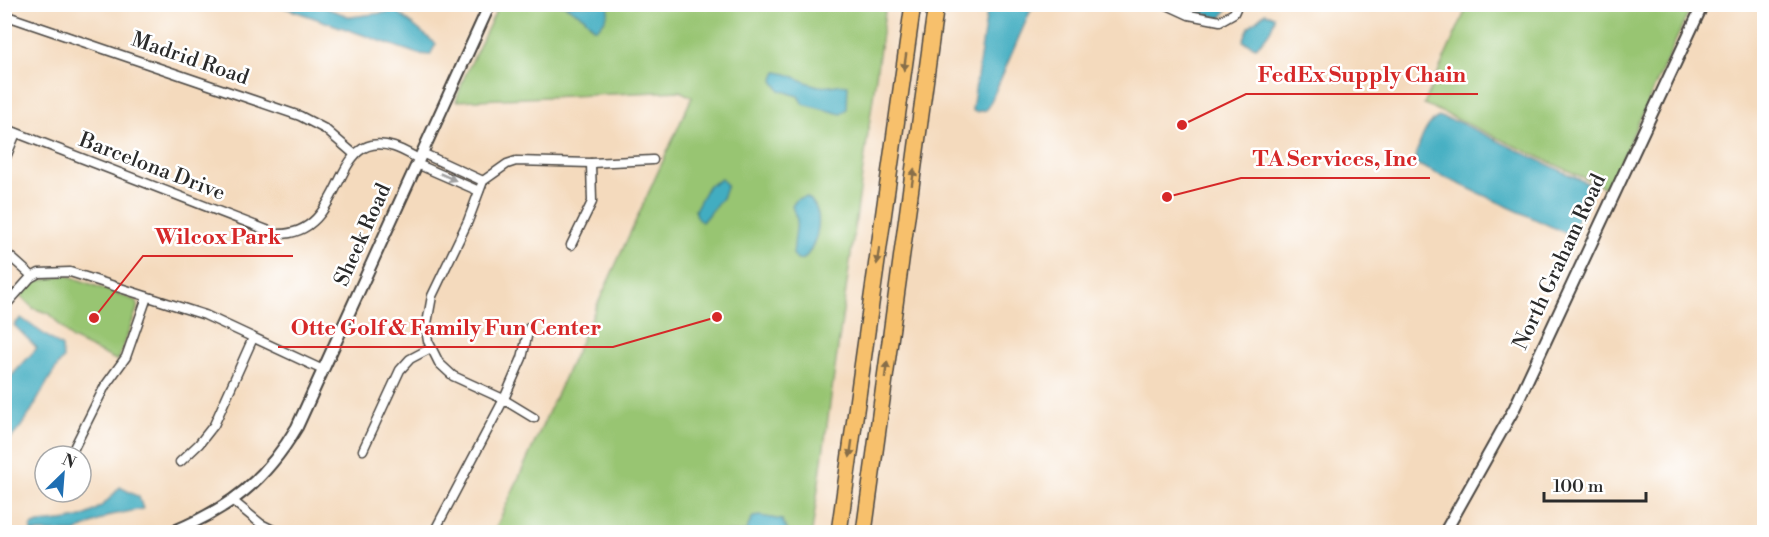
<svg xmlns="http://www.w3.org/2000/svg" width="1769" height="537" viewBox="0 0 1769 537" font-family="'Libre Bodoni',serif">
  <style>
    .green { fill: #98c572; stroke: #62784e; stroke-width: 1.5 }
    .water { fill: #42adc1; stroke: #366c76; stroke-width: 1.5 }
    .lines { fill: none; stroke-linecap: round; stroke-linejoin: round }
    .minor-casing { stroke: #494541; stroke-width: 11 }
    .tertiary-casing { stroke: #494541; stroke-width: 14 }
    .motorway-casing { stroke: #494541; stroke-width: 18 }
    .minor { stroke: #fff; stroke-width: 8 }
    .tertiary { stroke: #fff; stroke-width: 10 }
    .motorway { stroke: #f7c06c; stroke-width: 15 }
    .oneway { fill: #876e48 }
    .oneway2 { fill: #a0a0a0 }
    .labels { text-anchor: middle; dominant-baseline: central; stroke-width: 5; stroke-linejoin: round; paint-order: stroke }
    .street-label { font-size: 21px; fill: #2b2b2b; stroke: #fff }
    .leader { fill: none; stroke: #d62828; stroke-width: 2 }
    .callout-dot { fill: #d62828; stroke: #fff; stroke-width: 2 }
    .callout-label { font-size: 22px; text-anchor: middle; font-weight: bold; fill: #d62828; stroke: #fff; stroke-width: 5; stroke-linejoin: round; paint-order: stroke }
  </style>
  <rect width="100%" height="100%" fill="#fff"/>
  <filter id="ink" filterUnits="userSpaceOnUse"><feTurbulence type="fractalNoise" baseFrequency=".0167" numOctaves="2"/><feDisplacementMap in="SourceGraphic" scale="12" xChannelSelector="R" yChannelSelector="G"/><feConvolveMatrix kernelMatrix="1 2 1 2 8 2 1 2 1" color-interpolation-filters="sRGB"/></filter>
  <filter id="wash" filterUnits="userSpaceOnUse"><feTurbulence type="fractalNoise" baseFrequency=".008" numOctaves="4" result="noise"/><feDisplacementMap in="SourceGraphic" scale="24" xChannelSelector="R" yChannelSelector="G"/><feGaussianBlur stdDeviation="1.35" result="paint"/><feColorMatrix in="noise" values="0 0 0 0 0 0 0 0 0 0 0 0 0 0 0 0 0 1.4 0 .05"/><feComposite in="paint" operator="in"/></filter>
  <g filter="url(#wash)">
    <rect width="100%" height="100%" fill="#f4dabd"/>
    <!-- green -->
    <g class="green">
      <path d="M499,5H886L812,532H494L692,97L680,91L456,101L463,80Z"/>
      <path d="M1468,5H1692L1608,189L1424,104Z"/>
      <path d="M66,275L137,301V309L118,361L72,339L50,314L33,308L20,295L38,281Z"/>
    </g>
    <!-- water -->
    <g class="water">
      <path d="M277,5H317L351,17L396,11L436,44L430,55L418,54Z"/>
      <path d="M564,5H609C610,14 605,21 598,28H594L584,17Z"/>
      <path d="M988,5H1033L992,99L986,110L975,112L972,110Z"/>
      <path d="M1178,5H1231L1221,18L1187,10Z"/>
      <path d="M1265,13L1274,16C1275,27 1264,40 1256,47L1243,41L1249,27Z"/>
      <path d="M777,72C792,73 803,83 819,86C829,88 838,83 848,85L847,109L841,114L803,104L798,96L780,90L773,81Z"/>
      <path d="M1440,117L1458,122L1589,184L1590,190L1572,231L1565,233L1416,164C1415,151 1426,120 1440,117Z"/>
      <path d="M721,179L727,185L722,198L702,222L698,219L695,210L708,186Z"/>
      <path d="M806,197C827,209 818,244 804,259L797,260L793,254L797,220L792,206L797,199Z"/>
      <path d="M21,318L62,347L63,359C42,384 34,416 10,439L5,436V383L37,348L14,325Z"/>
      <path d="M120,487L139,497L143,509L111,515L75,532H31V526L38,523C78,520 94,519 120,487Z"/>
      <path d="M760,516L782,520L788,532H745L753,517Z"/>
    </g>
  </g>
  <g filter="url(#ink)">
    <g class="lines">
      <defs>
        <g id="minor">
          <path d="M454,4L455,5"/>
          <path d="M1165,4L1189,15L1220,21L1234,13L1238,4"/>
          <path d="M4,15L300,116L325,129L354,154"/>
          <path d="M4,128L277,234C349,236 329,125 394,147C403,150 411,155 419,159"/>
          <path d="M422,153L483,181"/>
          <path d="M4,162L16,133"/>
          <path d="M417,164L479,191"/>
          <path d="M571,245L592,202L591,163"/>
          <path d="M4,251L32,276"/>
          <path d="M4,307L30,278L39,273L70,272L205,315L323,370"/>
          <path d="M534,418L501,398L453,376L439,363L428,341L426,329L432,296L468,221L483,181L507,164L516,161L591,163L653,160"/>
          <path d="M363,450L400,370L410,359L431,348"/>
          <path d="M70,456L105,386L126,357L147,297"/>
          <path d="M180,462L199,444L214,425L253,338"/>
          <path d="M233,501L261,524L277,532"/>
          <path d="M434,532L504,399L522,358L529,328"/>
        </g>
        <g id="tertiary">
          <path d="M172,532C230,508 265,481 297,427L490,4"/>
          <path d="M1445,532L1514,409L1703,4"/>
        </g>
        <g id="motorway">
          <path d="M839,532L913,4"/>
          <path d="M864,532L936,4"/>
        </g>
      </defs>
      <!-- minor casing -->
      <use href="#minor" class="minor-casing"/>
      <!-- tertiary casing -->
      <use href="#tertiary" class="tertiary-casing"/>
      <!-- motorway casing -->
      <use href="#motorway" class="motorway-casing"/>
      <!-- minor -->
      <use href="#minor" class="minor"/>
      <!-- tertiary -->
      <use href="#tertiary" class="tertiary"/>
      <!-- motorway -->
      <use href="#motorway" class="motorway"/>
    </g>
    <!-- one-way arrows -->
    <defs><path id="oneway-solid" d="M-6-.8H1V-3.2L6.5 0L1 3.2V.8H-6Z" transform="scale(1.5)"/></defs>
    <g class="oneway">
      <use href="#oneway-solid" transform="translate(905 62) rotate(98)"/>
      <use href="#oneway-solid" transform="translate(913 177) rotate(-82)"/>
      <use href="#oneway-solid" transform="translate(878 256) rotate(98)"/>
      <use href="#oneway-solid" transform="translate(886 370) rotate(-82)"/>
      <use href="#oneway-solid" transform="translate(851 449) rotate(98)"/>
    </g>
    <use class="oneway2" href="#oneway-solid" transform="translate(448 177) rotate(24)"/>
  </g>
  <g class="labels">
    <!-- street labels -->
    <g class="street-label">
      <text transform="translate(190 59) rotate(19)">Madrid Road</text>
      <text transform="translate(152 167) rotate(21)">Barcelona Drive</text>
      <text transform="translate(363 235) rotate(-66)">Sheek Road</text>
      <text transform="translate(1560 262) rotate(-65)">North Graham Road</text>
    </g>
  </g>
  <!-- callouts -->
  <path class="leader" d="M1182 125L1246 94H1478M1167 197L1241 178H1430M94 318L143 256H293M717 317L613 347H278"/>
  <g class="callout-dot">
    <circle cx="1182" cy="125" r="6"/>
    <circle cx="1167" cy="197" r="6"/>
    <circle cx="94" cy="318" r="6"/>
    <circle cx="717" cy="317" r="6"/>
  </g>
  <g class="callout-label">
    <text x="1362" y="82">FedEx Supply Chain</text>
    <text x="1335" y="166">TA Services, Inc</text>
    <text x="218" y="244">Wilcox Park</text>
    <text x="446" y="335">Otte Golf &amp; Family Fun Center</text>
  </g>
  <!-- margin -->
  <rect width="1769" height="537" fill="none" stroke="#fff" stroke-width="24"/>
  <!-- north arrow -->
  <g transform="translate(63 474) rotate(25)"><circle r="28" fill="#ffffff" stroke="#aaaaaa" stroke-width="1.5"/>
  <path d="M0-4.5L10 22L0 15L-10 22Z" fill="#1f6fb2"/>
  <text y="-9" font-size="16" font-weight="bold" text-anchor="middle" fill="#2b2b2b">N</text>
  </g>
  <!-- scale -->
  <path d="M1544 492v9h102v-9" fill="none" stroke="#2b2b2b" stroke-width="3"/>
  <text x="1553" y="492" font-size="18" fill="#2b2b2b" stroke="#ffffff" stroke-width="4.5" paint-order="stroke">100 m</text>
</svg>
